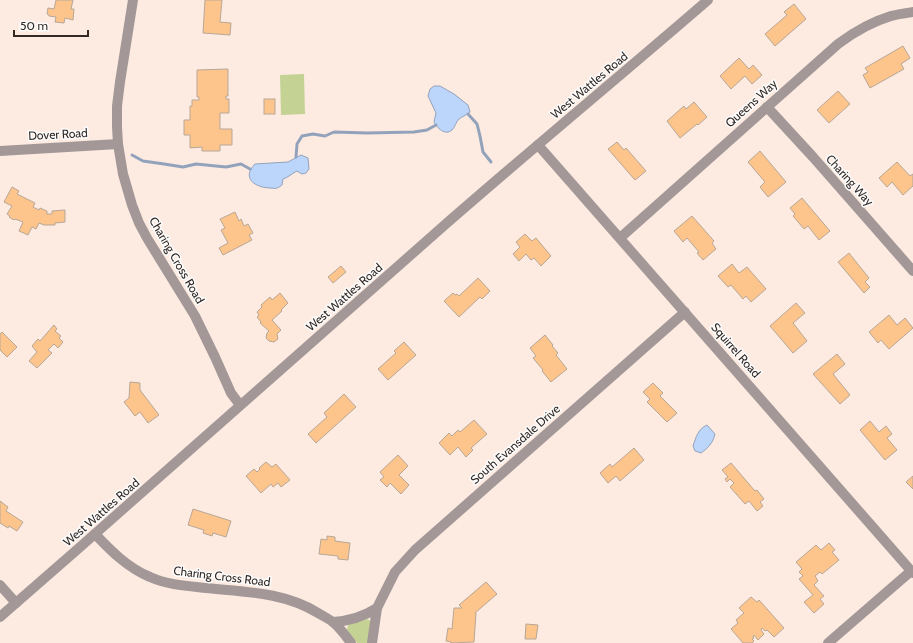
<svg xmlns="http://www.w3.org/2000/svg" width="913" height="643" viewBox="0 0 913 643" font-family="Cabin,sans-serif">
  <style>
    .green { fill: #c4d294 }
    .water { fill: #bcd6fb; stroke: #93a2bb }
    .lines { fill: none; stroke-linecap: round; stroke-linejoin: round }
    .stream { stroke: #93a2bb; stroke-width: 3 }
    .building { fill: #fdc48b; stroke: #b7a797 }
    .minor { stroke: #a39897; stroke-width: 10 }
    .tertiary { stroke: #a39897; stroke-width: 10 }
    .labels { text-anchor: middle; dominant-baseline: central; stroke-width: 3; stroke-linejoin: round; paint-order: stroke }
    .street-label { font-size: 12px; fill: #322925; stroke: #fcfcfc }
  </style>
  <rect width="100%" height="100%" fill="#fdebe2"/>
  <!-- green -->
  <g class="green">
    <path d="M304,74L305,114L281,115L280,75Z"/>
    <path d="M367,619L371,621L369,643H357L347,630L348,625L352,623Z"/>
  </g>
  <!-- water -->
  <g class="water">
    <path d="M434,86H440L454,94L468,105L470,112C465,116 463,116 459,119C456,122 455,127 452,130C445,136 437,128 434,122L436,113L428,96L430,89Z"/>
    <path d="M301,155L308,158L309,169L306,173L302,174L297,171C291,174 289,177 283,179L282,185C282,185 278,188 277,188C275,189 273,188 271,188C255,188 241,178 255,164L288,162Z"/>
    <path d="M707,425L715,434C713,443 708,448 701,453L695,451L693,446C696,437 698,429 707,425Z"/>
  </g>
  <g class="lines">
    <!-- stream -->
    <g class="stream">
      <path d="M468,114L477,124L480,136L483,152L491,162"/>
      <path d="M132,155L143,161L164,164L183,167L196,164L226,167L241,164L250,169"/>
      <path d="M296,157L297,144L302,136L313,134L325,136L334,132L367,133L414,132L427,130L436,125"/>
    </g>
  </g>
  <!-- building -->
  <g class="building">
    <path d="M56,0H73L71,9H74L73,20L65,18L64,23L55,22L56,17L49,16V15L47,14L48,8L54,9Z"/>
    <path d="M205,0H222L220,22L231,23L230,35L203,33Z"/>
    <path d="M794,4L806,19L775,46L765,34L787,15L784,12Z"/>
    <path d="M903,46L910,58L901,64L904,69L870,88L863,75L868,72L865,68Z"/>
    <path d="M739,58L749,69L753,65L762,75L752,84L745,76L731,89L720,76Z"/>
    <path d="M228,69V96H226V99H229V113H220V129H232V145H220V151H202V147L190,148V135H184V120H190V106H192V100H199V97H197V70Z"/>
    <path d="M838,91L850,104L829,123L817,110Z"/>
    <rect x="264" y="99" width="11" height="15"/>
    <path d="M694,102L707,117L698,125L697,124L680,138L667,121L684,106L686,109Z"/>
    <path d="M617,142L624,150L626,148L646,171L635,180L608,149Z"/>
    <path d="M760,151L786,182L768,197L760,187L765,182L748,162Z"/>
    <path d="M897,162L910,176L913,174V186L903,195L892,182L887,187L879,178Z"/>
    <path d="M12,187L19,191L17,194L35,203L33,207L39,210L40,208L47,211V214H52V211L65,210V222L55,223V225H44L39,223L36,229L32,227L28,235L19,231L23,222L15,219L14,220L9,217L10,216L7,214L12,206L4,202Z"/>
    <path d="M802,198L830,231L819,240L808,226L804,229L793,216L795,214L790,208Z"/>
    <path d="M235,212L239,221L241,219L244,226L248,224L253,233L249,235L252,240L223,255L219,248L228,243L221,230L225,228L220,219Z"/>
    <path d="M692,216L714,241L712,243L716,249L703,260L697,253L699,252L687,238L683,242L674,231Z"/>
    <path d="M525,234L532,241L536,238L551,256L541,266L534,258L531,260L526,254L519,261L513,254L520,247L516,242Z"/>
    <path d="M849,253L869,278L865,282L870,287L864,293L838,262Z"/>
    <path d="M732,264L739,273L747,267L766,289L751,302L746,296L743,299L731,285L728,287L718,276Z"/>
    <path d="M341,266L346,272L333,283L328,277Z"/>
    <path d="M478,278L490,291L482,299L480,297L459,317L444,301L453,293L455,295L457,294L459,296Z"/>
    <path d="M280,293L288,303L281,310L282,311L272,320L281,330L277,334L278,339L274,342L269,341L266,338L267,333L269,331L260,323L261,322L257,317L259,315L257,312L262,307L261,305L270,297L272,300Z"/>
    <path d="M796,303L805,313L793,323L807,341L793,353L770,326Z"/>
    <path d="M889,315L897,325L905,318L913,328L889,349L881,340L878,343L869,332Z"/>
    <path d="M54,325L57,329L55,331L61,336L59,338L63,342L58,348L54,344L48,350L52,353L37,368L29,361L37,352L32,346L38,339L40,341Z"/>
    <path d="M2,332L17,347L7,357L0,350V334Z"/>
    <path d="M545,335L553,345L552,346L558,353L556,355L567,369L551,382L542,371L543,370L533,358L536,356L530,348Z"/>
    <path d="M404,342L416,355L388,380L378,369L396,353L394,351Z"/>
    <path d="M837,354L845,364L833,374L850,395L840,404L813,374Z"/>
    <path d="M130,382L140,383V390L159,415L148,423L140,412L135,416L124,402L129,398Z"/>
    <path d="M653,383L663,393L660,396L677,413L667,422L647,402L650,399L643,392Z"/>
    <path d="M344,394L356,407L316,443L308,434L327,417L324,413Z"/>
    <path d="M474,420L487,434L471,448L473,450L466,457L458,447L450,455L439,443L449,433L452,436L458,430L460,432Z"/>
    <path d="M870,421L879,432L886,426L892,434L887,438L897,450L885,460L860,430Z"/>
    <path d="M634,448L644,460L620,481L616,476L608,483L600,473L610,464L612,467Z"/>
    <path d="M398,455L408,466L399,475L409,485L401,494L390,483L387,487L380,480L384,477L380,472Z"/>
    <path d="M266,462L272,467L276,464L290,480L281,487L278,483L273,487L271,484L261,493L246,476L254,469L257,472L260,469L259,468Z"/>
    <path d="M731,463L755,491L757,490L764,499L760,502L763,506L757,511L749,501L745,504L730,487L734,483L730,479L727,482L725,479L728,477L722,470Z"/>
    <path d="M913,476V489L906,482Z"/>
    <path d="M0,501L8,507L6,511L23,522L17,531L9,526L8,528L0,523Z"/>
    <path d="M193,509L231,521L226,537L213,533L212,536L203,533L204,530L188,525Z"/>
    <path d="M327,536L335,537V541L350,543L348,560L338,559V556L319,554L321,539L327,540Z"/>
    <path d="M829,543L835,550L832,552L839,560L822,574L820,572L815,576L818,581L814,585L824,596L820,599L824,604L814,613L804,602L813,595L799,579L803,576L799,572L802,569L796,562L816,545L821,550Z"/>
    <path d="M486,582L497,594L475,613H476L474,642L451,643V642L446,641L448,628L452,629L454,608H462L459,605Z"/>
    <path d="M751,597L757,602L759,600L784,628L774,637L767,630L765,631L762,628L761,630L764,634L758,640L754,635L753,637L754,638L752,639L754,641L752,643H743L731,629L738,623L736,620L744,613L739,608Z"/>
    <path d="M526,624L538,625L536,639H525Z"/>
  </g>
  <g class="lines">
    <!-- minor -->
    <g class="minor">
      <path d="M133,0L120,82L117,106V127L118,144L123,174L132,205L139,223L147,238L195,316L215,357L231,393L240,405"/>
      <path d="M767,107L813,157L913,271"/>
      <path d="M0,151L118,144"/>
      <path d="M620,238L838,44C854,32 871,22 891,16C898,14 906,13 913,12"/>
      <path d="M95,534C111,551 128,568 150,577C168,585 187,586 206,588C245,592 284,592 318,613C323,616 329,619 333,622C340,628 346,636 351,643"/>
      <path d="M0,585L16,603"/>
      <path d="M333,622C349,621 363,617 377,608"/>
      <path d="M372,643L377,608L395,572L415,550L685,312"/>
      <path d="M828,643L911,571"/>
    </g>
    <!-- tertiary -->
    <g class="tertiary">
      <path d="M538,145L913,573"/>
      <path d="M0,617C147,489 292,359 439,230C528,152 619,77 708,0"/>
    </g>
  </g>
  <g class="labels">
    <!-- street labels -->
    <g class="street-label">
      <text transform="translate(589 85) rotate(-40)">West Wattles Road</text>
      <text transform="translate(751 103) rotate(-42)">Queens Way</text>
      <text transform="translate(58 134) rotate(-3)">Dover Road</text>
      <text transform="translate(850 180) rotate(48)">Charing Way</text>
      <text transform="translate(177 260) rotate(60)">Charing Cross Road</text>
      <text transform="translate(344 297) rotate(-41)">West Wattles Road</text>
      <text transform="translate(736 350) rotate(49)">Squirrel Road</text>
      <text transform="translate(515 444) rotate(-41)">South Evansdale Drive</text>
      <text transform="translate(101 512) rotate(-41)">West Wattles Road</text>
      <text transform="translate(222 576) rotate(7)">Charing Cross Road</text>
    </g>
  </g>
  <!-- scale -->
  <path d="M14 30v6h74v-6" fill="none" stroke="#322925" stroke-width="2"/>
  <text x="20" y="30" font-size="12" fill="#322925" stroke="#fcfcfc" stroke-width="3" paint-order="stroke">50 m</text>
</svg>
